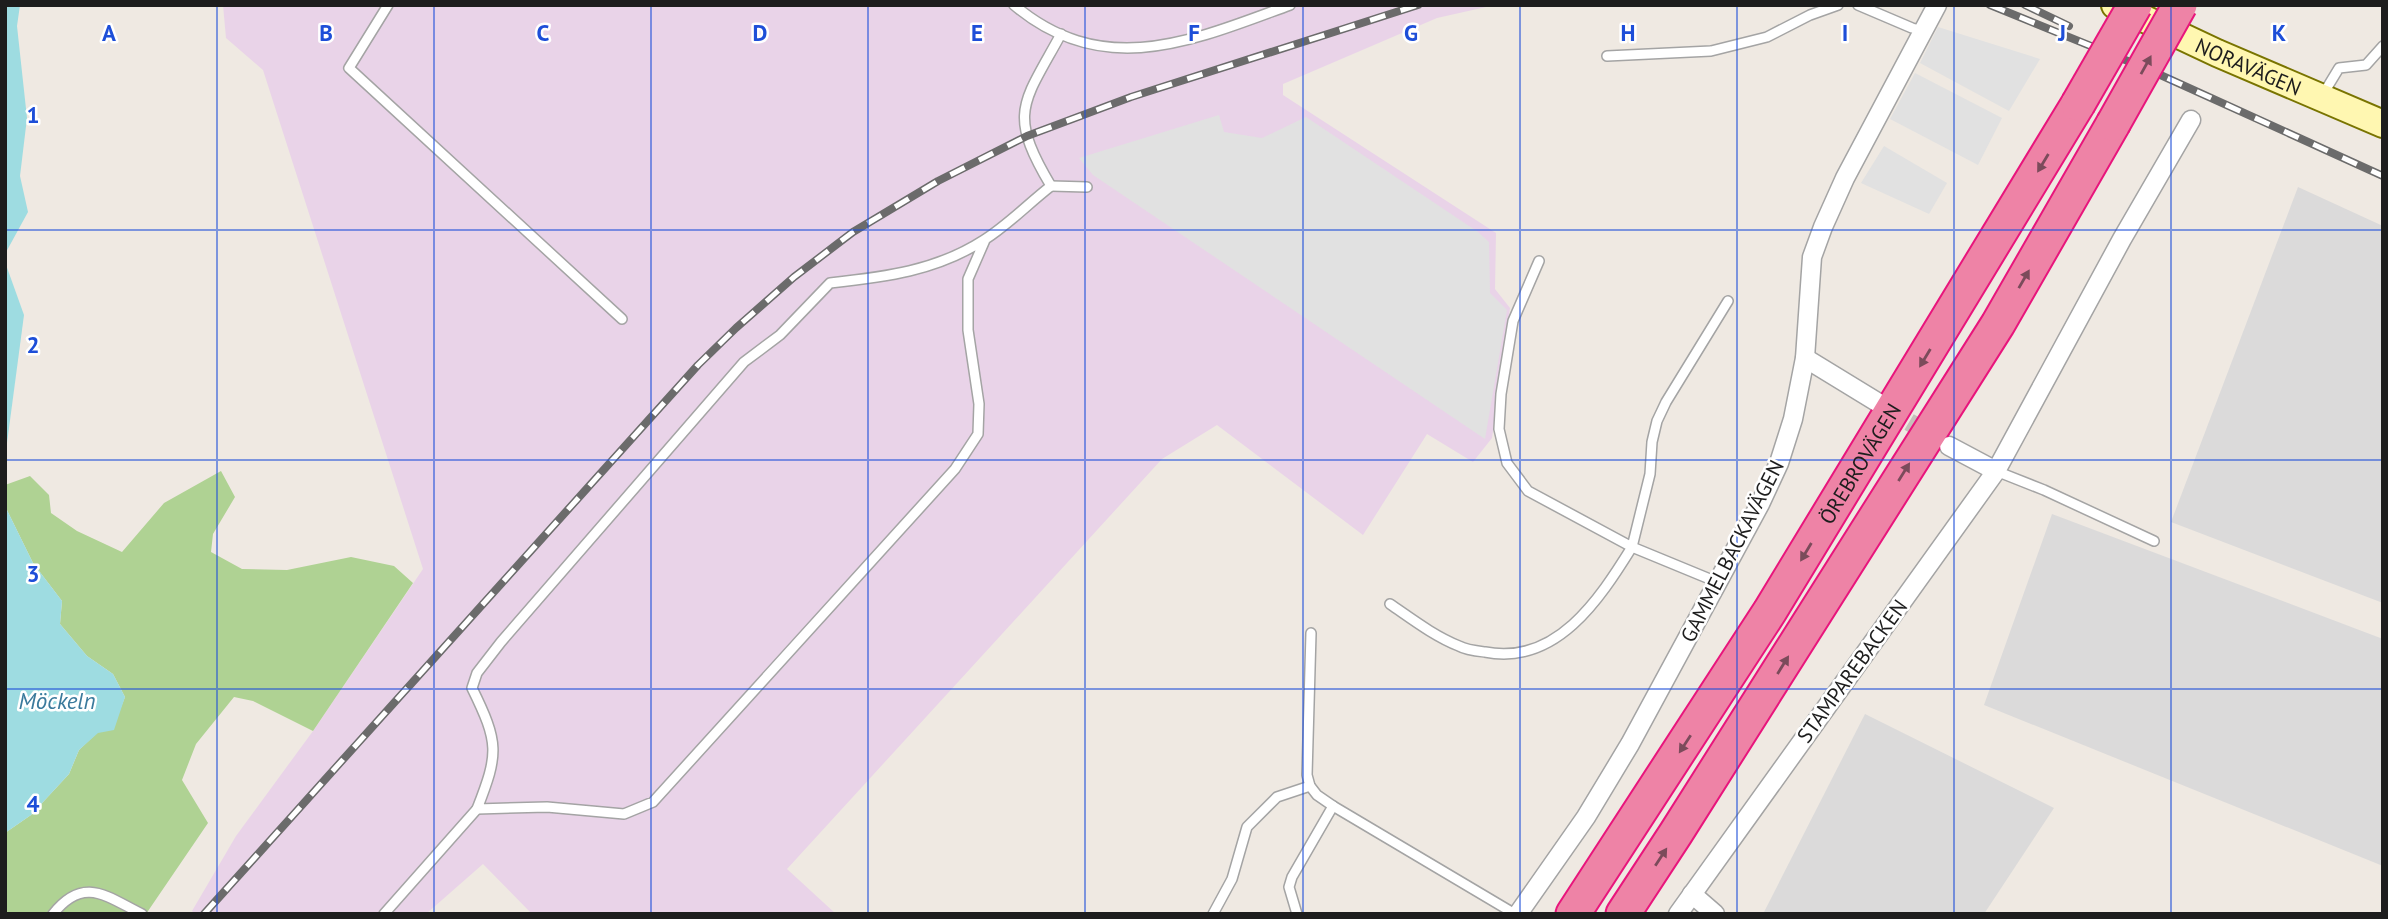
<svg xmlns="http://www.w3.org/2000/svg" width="2388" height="919" viewBox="0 0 2388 919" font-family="'PT Sans',sans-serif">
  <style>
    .residential { fill: #dbdada }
    .industrial { fill: #e9d3e8 }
    .forest { fill: #afd293 }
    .parking { fill: #e1e1e1 }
    .water { fill: #9edce1 }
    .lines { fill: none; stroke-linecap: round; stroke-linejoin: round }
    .street-tunnel { stroke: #c5c0bb; stroke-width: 18; stroke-dasharray: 18 9; stroke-linecap: butt }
    .lane-casing { stroke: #a4a4a4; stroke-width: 12 }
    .street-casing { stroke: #a4a4a4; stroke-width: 21 }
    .secondary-casing { stroke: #797400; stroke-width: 30 }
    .highway-casing { stroke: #e8157c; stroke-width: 37 }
    .lane { stroke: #fff; stroke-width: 9 }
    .street { stroke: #fff; stroke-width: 18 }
    .secondary { stroke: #fff7b1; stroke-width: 26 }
    .highway { stroke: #ee83a6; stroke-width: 33 }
    .rail-casing { stroke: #6b6b6b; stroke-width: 8 }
    .rail { stroke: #fff; stroke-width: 5; stroke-dasharray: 16; stroke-linecap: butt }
    .highway-bridge-casing { stroke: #e8157c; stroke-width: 37; stroke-linecap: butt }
    .highway-bridge { stroke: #ee83a6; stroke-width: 33 }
    .oneway { fill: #7b4b5b }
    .grid { fill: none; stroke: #1d4ed8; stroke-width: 2; stroke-opacity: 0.55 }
    .labels { text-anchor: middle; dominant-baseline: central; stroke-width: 5; stroke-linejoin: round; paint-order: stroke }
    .street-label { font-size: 21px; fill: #1d1d1d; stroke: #fff }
    .water-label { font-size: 23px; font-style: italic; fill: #3b7a9c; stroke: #fff }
    .grid-label { font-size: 23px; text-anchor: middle; font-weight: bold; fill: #1d4ed8; stroke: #fff; stroke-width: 5; stroke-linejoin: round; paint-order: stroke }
  </style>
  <rect width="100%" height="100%" fill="#efe9e2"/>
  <!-- residential -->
  <g class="residential">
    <path d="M2298,187L2383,226V603L2171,522Z"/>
    <path d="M2052,514L2383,639V866L1984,705Z"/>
    <path d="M1865,714L2054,808L1984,914H1763Z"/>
  </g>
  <!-- industrial -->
  <path class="industrial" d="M223,5H1495L1437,18L1283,84V95L1496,233L1495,289L1510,308L1492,438L1473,462L1427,434L1363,535L1217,425L1162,459L787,869L836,914H532L483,864L426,914H195L192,911L236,836L313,731L423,569L263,70L226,38Z"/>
  <!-- forest -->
  <path class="forest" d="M221,471L235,497L213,534L211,552L242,569L287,570L351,557L394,566L413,583L313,731L253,701L234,697L196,744L182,780L208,823L146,914H5V833L31,815L69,774L79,750L119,712L125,697L113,674L87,656L60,624L62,601L33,563L5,506V485L30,476L49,495L51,513L77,531L122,552L164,503Z"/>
  <!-- parking -->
  <g class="parking">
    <path d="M1938,27L2040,59L2009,111L1920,63Z"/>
    <path d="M1915,73L2002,118L1978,165L1890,119Z"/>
    <path d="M1219,115L1224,132L1262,138L1306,117L1478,232L1489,242L1490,293L1507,310L1485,439L1093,175L1079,158Z"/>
    <path d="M1884,146L1947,183L1929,214L1861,183Z"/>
  </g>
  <!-- water -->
  <g class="water">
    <path d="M5,5H20L17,26L27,118L20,176L28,212L5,254Z"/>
    <path d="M5,262L24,315L5,458Z"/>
    <path d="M5,506L33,563L62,601L60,624L87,656L113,674L125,697L114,730L98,733L79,750L69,774L31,815L5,833Z"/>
  </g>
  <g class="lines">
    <!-- street-tunnel -->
    <path class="street-tunnel" d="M1886,408L1934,437"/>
    <defs>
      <g id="lane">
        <path d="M388,5L349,68L622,319"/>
        <path d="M1014,5C1104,81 1194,40 1290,5"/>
        <path d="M1858,5L1912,28L1924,31"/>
        <path d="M1607,56L1711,51L1767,37L1810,15L1838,5"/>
        <path d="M2322,96L2339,68L2366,65L2383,46"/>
        <path d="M1051,186L1087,187"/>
        <path d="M985,240L968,279V330L979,404L978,434L955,469L653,802L624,814L547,807L477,809C499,753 499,743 472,688L477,673L501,642L744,362L780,335L830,283C885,277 936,271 984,240C1008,225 1029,203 1051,186C1007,112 1023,104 1061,34"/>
        <path d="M1539,261L1513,321L1501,394L1499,429L1507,463L1528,491L1632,547L1650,474L1652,442L1657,421L1666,402L1728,301"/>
        <path d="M1996,471L2044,490L2154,541"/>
        <path d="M1390,604C1412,619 1434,636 1459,646C1466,650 1476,651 1485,652C1556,666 1599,600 1632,547L1717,582"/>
        <path d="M1311,633L1307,775L1310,786L1317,795L1333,806L1515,914"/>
        <path d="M53,914C84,875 107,897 142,914"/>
        <path d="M384,914L477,809"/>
        <path d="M1213,914L1232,879L1247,827L1277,797L1310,786"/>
        <path d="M1297,914L1289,887L1292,877L1333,806"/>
      </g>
      <g id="street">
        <path d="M1805,358L1877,402"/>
        <path d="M1949,446L1996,471"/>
        <path d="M1692,894L1715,914"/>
        <path d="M1518,914L1586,817L1630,744L1760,504L1779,463L1793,419L1805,358L1812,257L1823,227L1845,178L1937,5"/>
        <path d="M1678,914L1996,471L2122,239L2191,120"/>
      </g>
      <g id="secondary">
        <path id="s1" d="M2115,5L2217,53L2383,124"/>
      </g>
      <g id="highway">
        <path id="s2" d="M1573,914L1770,611L2078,104"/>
        <path d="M1623,914L1676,833L1998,324L2113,124"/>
      </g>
    </defs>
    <!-- lane casing -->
    <use href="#lane" class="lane-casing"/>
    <!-- street casing -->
    <use href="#street" class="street-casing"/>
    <!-- secondary casing -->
    <use href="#secondary" class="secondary-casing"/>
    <!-- highway casing -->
    <use href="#highway" class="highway-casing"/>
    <!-- lane -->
    <use href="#lane" class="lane"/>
    <!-- street -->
    <use href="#street" class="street"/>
    <!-- secondary -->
    <use href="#secondary" class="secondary"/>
    <!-- highway -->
    <use href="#highway" class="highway"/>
    <defs>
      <g id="rail">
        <path d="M1990,5L2145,68L2383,176"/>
        <path d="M2025,5L2069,26"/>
        <path d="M204,914L698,365L736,328L794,277L853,232L938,181L1027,136L1131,97L1418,5"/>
      </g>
    </defs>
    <!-- rail casing -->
    <use href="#rail" class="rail-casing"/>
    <!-- rail -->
    <use href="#rail" class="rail"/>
    <defs>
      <g id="highway-bridge">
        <path d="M2078,104L2135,5"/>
        <path d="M2113,124L2180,5"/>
      </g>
    </defs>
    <!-- highway-bridge casing -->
    <use href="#highway-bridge" class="highway-bridge-casing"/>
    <!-- highway-bridge -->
    <use href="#highway-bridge" class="highway-bridge"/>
  </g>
  <!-- one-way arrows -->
  <defs><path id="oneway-solid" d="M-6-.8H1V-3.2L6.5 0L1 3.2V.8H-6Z" transform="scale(1.75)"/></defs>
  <g class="oneway">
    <use href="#oneway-solid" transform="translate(2146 65) rotate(-61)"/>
    <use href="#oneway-solid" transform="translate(2043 163) rotate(121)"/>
    <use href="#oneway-solid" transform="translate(2024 279) rotate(-60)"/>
    <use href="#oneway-solid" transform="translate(1925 358) rotate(121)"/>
    <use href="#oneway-solid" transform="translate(1904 472) rotate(-58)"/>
    <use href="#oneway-solid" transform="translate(1806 552) rotate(121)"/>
    <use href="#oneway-solid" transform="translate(1783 665) rotate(-58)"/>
    <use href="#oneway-solid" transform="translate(1685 744) rotate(123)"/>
    <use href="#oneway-solid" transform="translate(1661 857) rotate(-57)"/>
  </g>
  <!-- grid -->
  <path class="grid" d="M217,5V914M434,5V914M651,5V914M868,5V914M1085,5V914M1303,5V914M1520,5V914M1737,5V914M1954,5V914M2171,5V914M5,230H2383M5,460H2383M5,689H2383"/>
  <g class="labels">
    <!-- street labels -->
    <g class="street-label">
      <text stroke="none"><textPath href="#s1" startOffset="147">NORAVÄGEN</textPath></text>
      <text stroke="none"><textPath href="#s2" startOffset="534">ÖREBROVÄGEN</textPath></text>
      <text transform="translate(1732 551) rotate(-63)">GAMMELBACKAVÄGEN</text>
      <text transform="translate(1852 671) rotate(-54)">STAMPAREBACKEN</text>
    </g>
    <!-- water labels -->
    <g class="water-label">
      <text x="57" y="700">Möckeln</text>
    </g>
  </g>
  <g class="grid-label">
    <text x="109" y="41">A</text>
    <text x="326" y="41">B</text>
    <text x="543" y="41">C</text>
    <text x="760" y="41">D</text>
    <text x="977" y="41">E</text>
    <text x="1194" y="41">F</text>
    <text x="1411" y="41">G</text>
    <text x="1628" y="41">H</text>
    <text x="1845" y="41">I</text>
    <text x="2062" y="41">J</text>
    <text x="2279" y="41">K</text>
    <text x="33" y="123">1</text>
    <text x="33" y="353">2</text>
    <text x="33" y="582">3</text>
    <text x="33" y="812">4</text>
  </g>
  <!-- border -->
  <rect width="2388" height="919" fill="none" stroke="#1d1d1d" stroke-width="14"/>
</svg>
